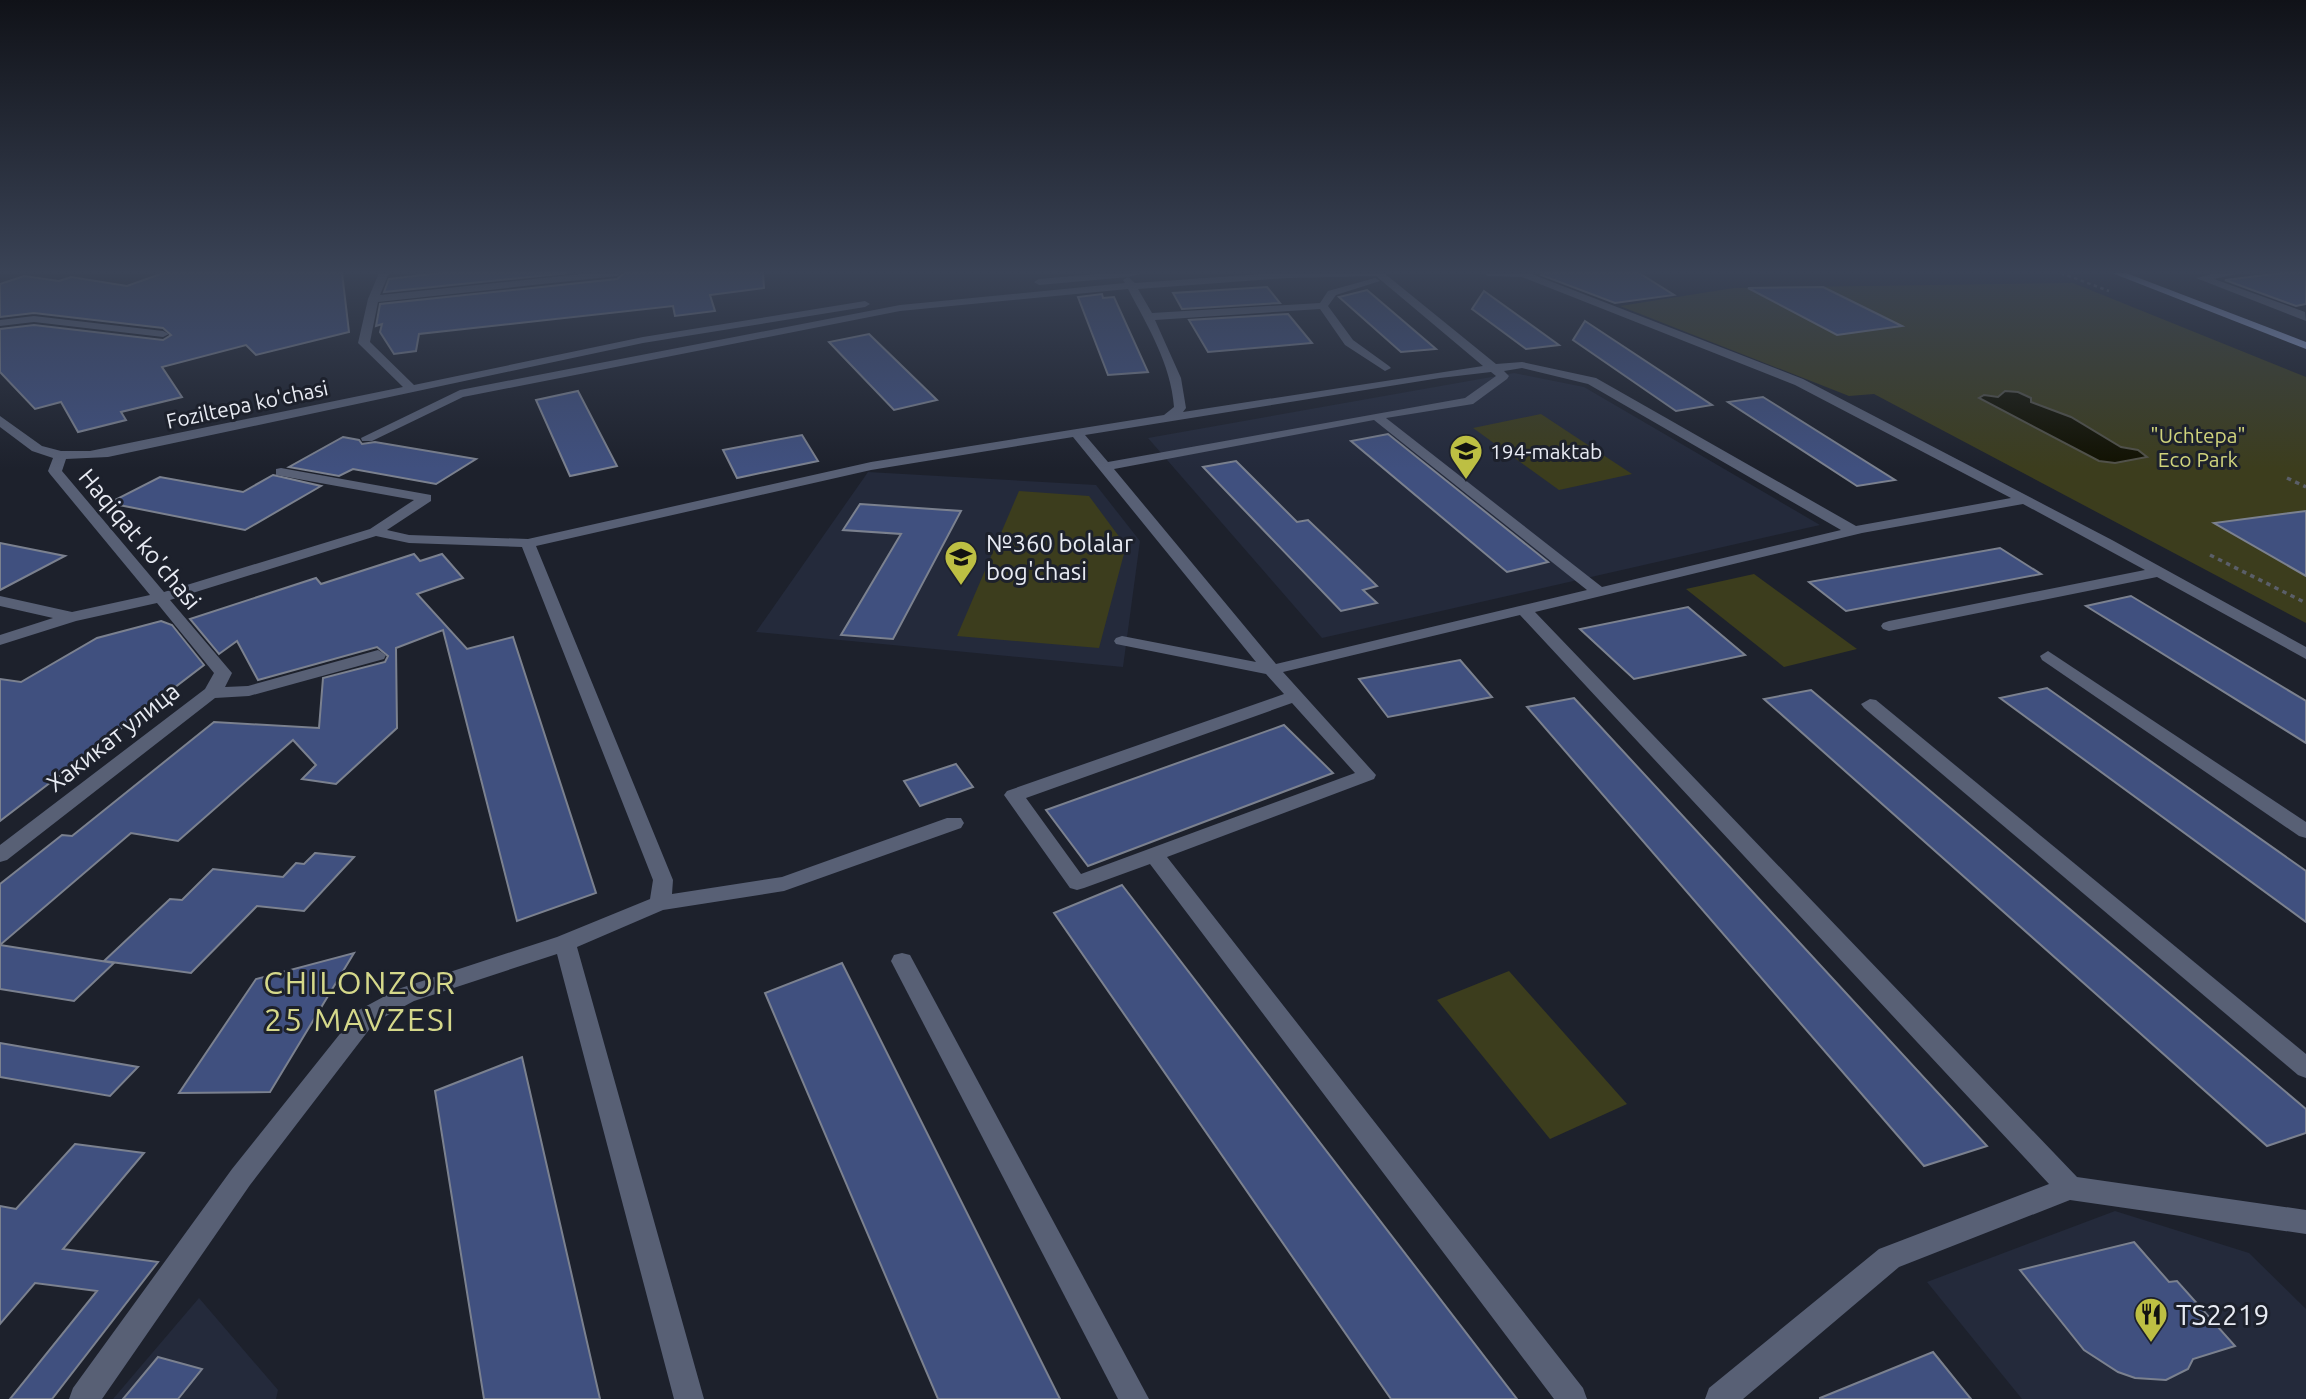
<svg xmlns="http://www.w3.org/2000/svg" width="2306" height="1399" viewBox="0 0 2306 1399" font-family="Ubuntu,sans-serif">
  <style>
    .built { fill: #242a3b }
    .green { fill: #3c3d1d }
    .water { fill: #110; stroke: #525249; stroke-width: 2 }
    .building { fill: #40507f; stroke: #7b818f; stroke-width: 2 }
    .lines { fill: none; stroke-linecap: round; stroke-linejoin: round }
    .path-far1 { stroke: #5a5e68; stroke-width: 2.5; stroke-dasharray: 3.5 3.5; stroke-linecap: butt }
    .path { stroke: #5a5e68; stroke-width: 3.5; stroke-dasharray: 4.5 4.5; stroke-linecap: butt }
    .minor { fill: #586075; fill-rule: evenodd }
    .major { fill: #8e9fcb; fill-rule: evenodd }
    .labels { text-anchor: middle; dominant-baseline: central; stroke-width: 6; stroke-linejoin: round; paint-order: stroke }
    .far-street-label { font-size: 21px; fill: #e8ebf3; stroke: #1d212c }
    .far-park-label { font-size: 21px; fill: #cfd37c; stroke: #1d212c }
    .far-poi-label { font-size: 21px; fill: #e8ebf3; stroke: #1d212c; text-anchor: start }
    .street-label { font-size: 24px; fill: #e8ebf3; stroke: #1d212c }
    .poi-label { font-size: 24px; fill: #e8ebf3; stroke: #1d212c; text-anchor: start }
    .near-poi-label { font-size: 28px; fill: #e8ebf3; stroke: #1d212c; text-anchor: start }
    .near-neighbourhood-label { font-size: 32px; letter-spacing: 2px; fill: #d5d88a; stroke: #1d212c }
  </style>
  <rect width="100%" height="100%" fill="#1d212c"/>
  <!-- built -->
  <g class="built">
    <path d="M1514,373L1584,387L1820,525L1322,638L1148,438Z"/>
    <path d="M868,472L1096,485L1140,541L1123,667L756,632Z"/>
    <path d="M2115,1211L2249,1253L2306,1309V1399H2022L1927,1282Z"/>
    <path d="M199,1298L278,1390L276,1399H113Z"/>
  </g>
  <!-- green -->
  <g class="green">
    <path d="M2073,283L2306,377V623L1874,394L1849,396L1620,306L1734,288Z"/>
    <path d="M1541,414L1632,474L1559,490L1473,428Z"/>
    <path d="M1019,491L1089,496L1126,546L1099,648L957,636Z"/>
    <path d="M1754,574L1857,649L1784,667L1686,589Z"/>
    <path d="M1509,971L1627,1104L1550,1139L1437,1000Z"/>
  </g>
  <!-- water -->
  <path class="water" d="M2005,391L2018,392L2031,398V402L2071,417L2121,447L2138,450L2147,457L2115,463L2099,461L1979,398L1984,395L1998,397Z"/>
  <!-- building -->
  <g class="building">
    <path d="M163,273H342L349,332L256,355L246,345L162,367L182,397L121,412L126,420L78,432L61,402L35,409L0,372V329L34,325L163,340L171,335L163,328L34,313L0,317V284L24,276L59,281L71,277L127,286Z"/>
    <path d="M440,273H568L384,292L389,279Z"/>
    <path d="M624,273H763L764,288L710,295L715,311L675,316L673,306L419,334L416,351L394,354L380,332L382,324L376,326L380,304L617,279Z"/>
    <path d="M1542,273H1639L1674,295L1615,303L1541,275Z"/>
    <path d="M2282,273H2306V304L2296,306L2225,280Z"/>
    <path d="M1267,287L1280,303L1182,309L1173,293Z"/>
    <path d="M1823,287L1902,326L1837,335L1748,288Z"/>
    <path d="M1367,290L1436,349L1401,352L1339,297Z"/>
    <path d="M1484,291L1559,345L1526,349L1472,309Z"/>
    <path d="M1102,294L1103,298L1114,297L1148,372L1108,375L1078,297Z"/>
    <path d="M1288,314L1312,343L1208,352L1189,320Z"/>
    <path d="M1585,321L1712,405L1676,411L1573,340Z"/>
    <path d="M869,334L937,400L894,410L829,342Z"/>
    <path d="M578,391L617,466L570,476L536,400Z"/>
    <path d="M1763,397L1895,480L1857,486L1728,402Z"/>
    <path d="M1388,434L1548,562L1507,572L1351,441Z"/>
    <path d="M802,435L818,461L737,478L723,450Z"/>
    <path d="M343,437L359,440L362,444L375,442L476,459L436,484L353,469L339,476L289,467Z"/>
    <path d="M1236,461L1297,522L1308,520L1377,586L1363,590L1377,603L1341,611L1203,467Z"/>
    <path d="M273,475L321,486L245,530L109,503L160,477L243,492Z"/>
    <path d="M860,504L961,511L893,639L841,635L901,534L843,530Z"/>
    <path d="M2306,511V576L2214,523Z"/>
    <path d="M0,543L65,556L0,590Z"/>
    <path d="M2000,548L2041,574L1846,611L1809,582Z"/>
    <path d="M414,554L420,561L442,554L463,578L417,594L467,649L513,637L596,893L517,921L443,630L396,648L397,728L336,784L302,779L316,765L293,740L178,841L131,833L0,945V884L62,835L72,836L214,722L319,728L323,678L385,662L388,656L377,647L258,680L237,641L219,654L190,619L316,578L321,584Z"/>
    <path d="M2131,596L2306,701V743L2086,606Z"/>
    <path d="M1688,607L1745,655L1634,679L1580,629Z"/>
    <path d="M161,621L172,625L204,665L0,821V679L21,682L97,638Z"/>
    <path d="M1460,660L1492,697L1388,717L1359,679Z"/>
    <path d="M2047,688L2306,871V922L2000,698Z"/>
    <path d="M1811,690L2306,1109V1133L2267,1146L1764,699Z"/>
    <path d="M1574,698L1987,1146L1924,1166L1527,707Z"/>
    <path d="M1284,725L1333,773L1088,866L1046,810Z"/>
    <path d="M956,764L973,787L920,806L904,781Z"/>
    <path d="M315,853L354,857L304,911L257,906L191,973L104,961L170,899L182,900L213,869L283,877L296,863L304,864Z"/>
    <path d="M1122,885L1517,1399H1391L1054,913Z"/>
    <path d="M0,945L114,963L74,1001L0,989Z"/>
    <path d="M354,953L270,1092L179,1093L256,979Z"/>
    <path d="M842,963L1060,1399H938L765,993Z"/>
    <path d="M0,1043L138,1067L110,1096L0,1077Z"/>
    <path d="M522,1057L600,1399H484L435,1091Z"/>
    <path d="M75,1144L144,1153L63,1249L158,1262L52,1399H10L97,1291L35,1283L0,1324V1206L16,1209Z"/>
    <path d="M2134,1242L2169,1282L2177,1281L2235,1346L2193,1359L2188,1369L2166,1380L2135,1378L2118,1372L2084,1350L2020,1270Z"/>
    <path d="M1933,1352L1971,1399H1820V1398Z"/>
    <path d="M158,1357L202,1369L178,1399H123Z"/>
  </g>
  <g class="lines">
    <!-- path-far1 -->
    <path class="path-far1" d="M2061,273L2109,291"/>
    <!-- path -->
    <g class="path">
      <path d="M2287,478L2306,487"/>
      <path d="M2210,555L2306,603"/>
    </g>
    <!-- minor -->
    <g class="minor">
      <path d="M379,273H389L380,295L591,273H622L617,276L378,302L370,342L414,385L643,337L865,301L870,304L865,307L643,343L108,457L66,459L62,471L164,592L370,529L414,500L276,475V469L281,468L431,495V501L387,530L409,535L528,539L871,462L1164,415L1174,407C1171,364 1147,325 1128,289L900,311L463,397L372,441H362L361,438L460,390L900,305L1125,283L1123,280L1128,277L1039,285L1034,282L1039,279L1108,273H1144L1128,277L1135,283L1276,273H1384L1496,364L1522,362L1596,378L1856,526L2011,498L1795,385L1522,277L1488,276L1483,273H1529L1803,379L2112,540L2306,647V659L2157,577L1889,631L1883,629L1881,626L1883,623L1889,621L2145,570L2023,504L1862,533L1535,612L2077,1177L2306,1210V1234L2070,1200L1899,1267L1743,1399H1705L1709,1388L1879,1249L2049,1184L1520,615L1283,672L1376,775L1374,779L1167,857L1583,1388L1587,1399H1554L1150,864L1084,888L1077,890L1070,888L1004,795L1007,791L1284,694L1266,674L1116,644L1114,641L1116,638L1122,636L1256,662L1073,437L871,470L536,546L673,880L672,894L782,877L947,818H961L964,823L961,828L784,891L663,910L577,947L704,1399H674L557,954L414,1001L375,1022L250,1185L102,1399H69L73,1388L232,1169L359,1010L398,989L557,937L650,899L653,880L522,547L409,543L376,536L170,600L232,673L225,687L248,686L378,650L386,655L384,659L249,696L215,698L7,860L0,862V845L205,689L214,673L157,603L76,621L0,645V635L53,618L0,606V596L72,612L150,595L50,474L48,471L53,458L32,451L0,427V416L42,446L61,451H90L403,387L358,343L368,299ZM1376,276L1483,366L1183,412L1186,408L1181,378L1155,320L1320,309L1345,345L1385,371L1391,368L1389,366L1353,340L1328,306L1336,295L1380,281L1375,278L1328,291L1320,303L1152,313L1138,289L1287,278ZM1522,368L1588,384L1841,530L1602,587L1386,418L1473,404L1507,379L1509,376L1504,371ZM1491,372L1496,376L1465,398L1108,462L1085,435L1440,378ZM1374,420L1587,590L1276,664L1114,469ZM1292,703L1355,773L1081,874L1026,798Z"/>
      <path d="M2216,273H2241L2214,279L2305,312L2306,321L2196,278Z"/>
      <path d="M34,316L163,331L169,334L163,337L34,322L0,326V320Z"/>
      <path d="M2048,651L2306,822V838L2299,836L2042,660L2040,656Z"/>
      <path d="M1870,699L1876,700L2306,1054V1078L2298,1075L1864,708L1861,704Z"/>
      <path d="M902,953L910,955L1149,1399H1118L891,961L894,955Z"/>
    </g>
    <!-- major -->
    <path class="major" d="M2112,273H2126L2306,342V349Z"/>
  </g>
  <!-- sky -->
  <linearGradient id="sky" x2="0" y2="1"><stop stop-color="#101218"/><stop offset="0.58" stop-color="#3a4356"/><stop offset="1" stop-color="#3a4356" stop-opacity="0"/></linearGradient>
  <rect width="2306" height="469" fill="url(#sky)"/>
  <!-- icons -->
  <defs>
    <symbol id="school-pin" viewBox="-11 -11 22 30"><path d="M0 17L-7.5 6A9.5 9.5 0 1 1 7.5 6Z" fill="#bdbf43" stroke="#1d212c"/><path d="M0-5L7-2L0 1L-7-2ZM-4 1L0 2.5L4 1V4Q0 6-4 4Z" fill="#111"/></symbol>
    <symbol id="restaurant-pin" viewBox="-11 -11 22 30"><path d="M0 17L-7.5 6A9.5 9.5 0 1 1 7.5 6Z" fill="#bdbf43" stroke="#1d212c"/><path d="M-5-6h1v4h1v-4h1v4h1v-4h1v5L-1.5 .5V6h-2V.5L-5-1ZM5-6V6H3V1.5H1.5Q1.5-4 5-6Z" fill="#111"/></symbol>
  </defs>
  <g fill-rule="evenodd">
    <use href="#school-pin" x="1447" y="432" width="38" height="52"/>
    <use href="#school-pin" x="942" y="538" width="38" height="52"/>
    <use href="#restaurant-pin" x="2132" y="1295" width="38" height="52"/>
  </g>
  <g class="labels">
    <!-- far-street labels -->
    <g class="far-street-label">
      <text transform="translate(247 404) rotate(-12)">Foziltepa ko'chasi</text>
    </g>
    <!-- far-park labels -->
    <g class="far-park-label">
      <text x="2198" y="435">"Uchtepa"<tspan x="2198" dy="24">Eco Park</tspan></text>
    </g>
    <!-- far-poi labels -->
    <g class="far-poi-label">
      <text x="1490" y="451">194-maktab</text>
    </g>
    <!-- street labels -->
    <g class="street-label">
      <text transform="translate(140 539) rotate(50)">Haqiqat ko'chasi</text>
      <text transform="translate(113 737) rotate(-38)">Хакикат улица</text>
    </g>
    <!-- poi labels -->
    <g class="poi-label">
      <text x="986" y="543">№360 bolalar<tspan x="986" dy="28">bog'chasi</tspan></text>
    </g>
    <!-- near-poi labels -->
    <g class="near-poi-label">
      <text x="2176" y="1314">TS2219</text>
    </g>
    <!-- near-neighbourhood labels -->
    <g class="near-neighbourhood-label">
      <text x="360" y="982">CHILONZOR<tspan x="360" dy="37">25 MAVZESI</tspan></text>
    </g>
  </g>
</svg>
